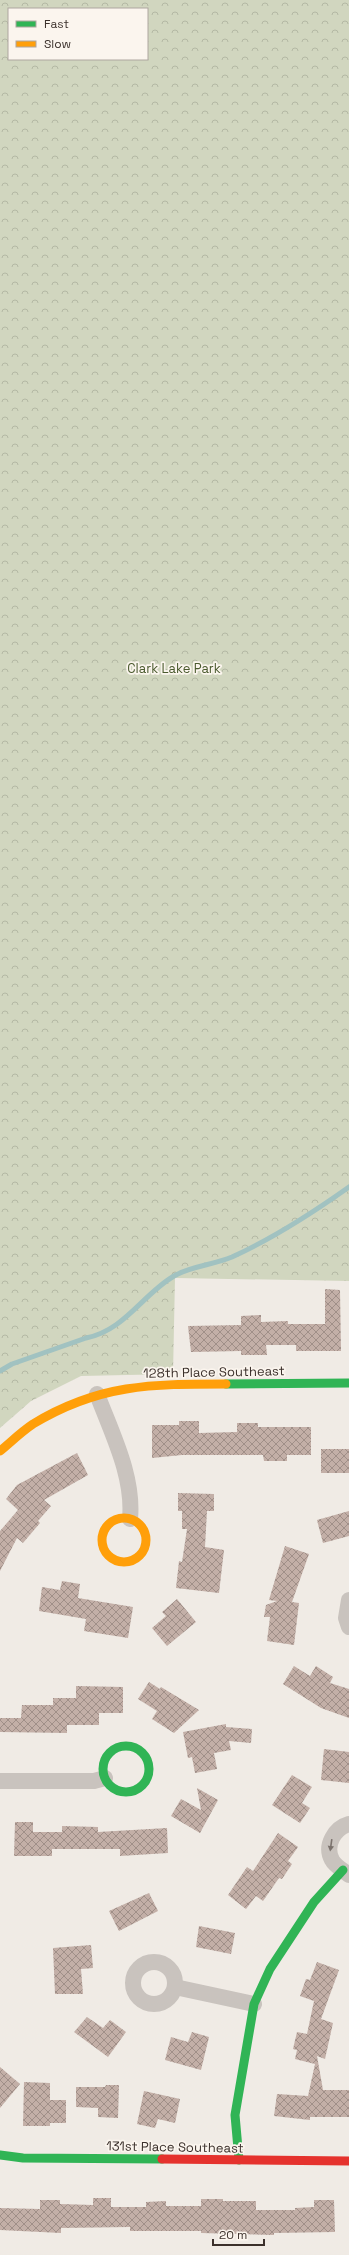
<svg xmlns="http://www.w3.org/2000/svg" width="349" height="2255" viewBox="0 0 349 2255" font-family="'Space Grotesk',sans-serif">
  <style>
    .forest { fill: url(#forest-crowns); fill-rule: evenodd }
    .lines { fill: none; stroke-linecap: round; stroke-linejoin: round }
    .stream { stroke: #a1c2c1; stroke-width: 5 }
    .building { fill: url(#building-cross-hatch) }
    .street { stroke: #c9c3be; stroke-width: 16 }
    .fast { stroke: #30b455; stroke-width: 9 }
    .slow { stroke: #ff9f0a; stroke-width: 9 }
    .jam { stroke: #e5322d; stroke-width: 9 }
    .oneway { fill: #7b726d }
    .labels { text-anchor: middle; dominant-baseline: central; stroke-width: 3.5; stroke-linejoin: round; paint-order: stroke }
    .park-label { font-size: 13px; fill: #4a5a2e; stroke: #fbf5ee }
    .street-label { font-size: 13px; fill: #3b302b; stroke: #fbf5ee }
  </style>
  <defs>
    <pattern id="forest-crowns" width="20" height="18" patternUnits="userSpaceOnUse"><rect width="20" height="18" fill="#d1d6bf"/><path d="M2 6a3 3 0 1 1 6 0M12 15a3 3 0 1 1 6 0" fill="none" stroke="#b4b8a4"/></pattern>
    <pattern id="building-cross-hatch" width="8" height="8" patternUnits="userSpaceOnUse"><rect width="8" height="8" fill="#c3afa7"/><path d="M0 0l8 8M0 8l8-8" fill="none" stroke="#a08f88"/></pattern>
  </defs>
  <rect width="100%" height="100%" fill="#f0ebe5"/>
  <!-- forest -->
  <path class="forest" d="M0,0H349V1281L175,1278L173,1374L81,1376L31,1401L0,1428ZM9,9H147V59H9Z"/>
  <g class="lines">
    <!-- stream -->
    <path class="stream" d="M0,1371L12,1364L86,1338C124,1331 143,1294 174,1276C191,1266 213,1265 232,1257C274,1238 311,1214 349,1187"/>
  </g>
  <!-- building -->
  <g class="building">
    <path d="M325,1289L340,1290L341,1351H296V1345H266L267,1355H241V1351L191,1352L188,1326L241,1325V1316L261,1315V1322L288,1321V1324H325Z"/>
    <path d="M179,1421H199V1433L237,1432V1423H258V1427H311V1455H287V1461H264L263,1455H182L152,1458V1425H179Z"/>
    <rect x="321" y="1449" width="28" height="24"/>
    <path d="M77,1453L88,1475L44,1500L51,1506L38,1521L40,1523L23,1543L17,1538L0,1571V1531L18,1510L6,1499L17,1485Z"/>
    <path d="M178,1493L214,1494V1511H207L205,1547L224,1550L219,1593L176,1588L179,1561L182,1562L187,1529H182V1511H178Z"/>
    <path d="M349,1511V1536L323,1543L317,1520Z"/>
    <path d="M285,1546L309,1554L292,1602L299,1603L294,1645L267,1641L270,1617H264L266,1605L277,1601L269,1600Z"/>
    <path d="M62,1581L80,1584L78,1598L133,1607L128,1638L84,1631L86,1619L39,1611L42,1587L60,1590Z"/>
    <path d="M177,1599L196,1622L167,1646L152,1628L166,1616L162,1612Z"/>
    <path d="M294,1666L310,1676L316,1666L333,1677L330,1683L349,1689V1718L321,1708L283,1684Z"/>
    <path d="M149,1682L160,1689L161,1687L199,1710L174,1733L152,1719L157,1711L138,1699Z"/>
    <path d="M76,1686L123,1687V1713H99V1725H67V1733L0,1732V1718H21L22,1705H53V1698H76Z"/>
    <path d="M226,1724V1727L252,1729L251,1743L229,1741L231,1750L214,1753L217,1769L195,1773L192,1757L188,1758L183,1732Z"/>
    <path d="M324,1749L349,1752V1783L321,1780Z"/>
    <path d="M292,1775L312,1787L302,1803L310,1808L300,1823L272,1805Z"/>
    <path d="M197,1788L218,1800L200,1833L171,1816L181,1799L201,1810Z"/>
    <path d="M15,1822H33V1832H62V1826L98,1827V1832L167,1828L168,1853L120,1856V1849H52V1856H14Z"/>
    <path d="M278,1833L298,1847L288,1861L292,1864L282,1879L279,1878L263,1901L256,1896L246,1909L228,1895L247,1867L253,1871Z"/>
    <path d="M149,1893L158,1911L119,1931L109,1911Z"/>
    <path d="M199,1926L235,1933L231,1954L196,1947Z"/>
    <path d="M91,1945L93,1968L81,1969L83,1994H55L53,1948Z"/>
    <path d="M317,1962L339,1970L321,2019L333,2023L325,2059L317,2056L323,2090H349V2117H310V2120L274,2116L277,2094L308,2096L315,2064L295,2059L297,2050L293,2049L297,2032L307,2034L314,2001L300,1996L306,1979L310,1980Z"/>
    <path d="M87,2017L103,2028L110,2020L126,2032L108,2057L74,2032Z"/>
    <path d="M192,2032L209,2037L201,2070L165,2060L171,2037L188,2042Z"/>
    <path d="M0,2067L20,2084L0,2108Z"/>
    <path d="M24,2082L50,2083V2100H66V2123H50V2126H23Z"/>
    <path d="M106,2085H119L118,2118L98,2117V2108L76,2107V2087H105Z"/>
    <path d="M144,2091L180,2099L175,2123L158,2119L155,2128L137,2124Z"/>
    <path d="M93,2198H111V2207H146V2202L166,2201V2206H201V2199H223V2201H256V2210H295V2208L314,2207V2200H334L335,2232L274,2233V2235L201,2233V2231H130V2227L61,2228V2233L0,2230V2208L40,2209V2200H60V2204L93,2205Z"/>
  </g>
  <g class="lines">
    <!-- street -->
    <g class="street">
      <path d="M97,1394C112,1434 134,1476 130,1519"/>
      <path d="M349,1600L346,1618L349,1627"/>
      <path d="M0,1781H94L105,1778"/>
      <path d="M349,1824C335,1828 324,1845 332,1860C335,1866 344,1871 349,1875"/>
      <circle cx="154" cy="1983" r="21"/>
      <path d="M175,1987L254,2004"/>
    </g>
    <!-- fast -->
    <g class="fast">
      <path d="M226,1384L349,1383"/>
      <circle cx="126" cy="1769" r="23"/>
      <path d="M0,2155L23,2158L162,2159"/>
      <path d="M239,2160L235,2115L254,2004L270,1969L314,1902L343,1870"/>
    </g>
    <!-- slow -->
    <g class="slow">
      <path d="M0,1451C11,1442 21,1432 33,1424C99,1384 151,1384 226,1384"/>
      <circle cx="124" cy="1540" r="22"/>
    </g>
    <!-- jam -->
    <path class="jam" d="M162,2159L349,2161"/>
  </g>
  <!-- one-way arrows -->
  <defs><path id="oneway-solid" d="M-6-.8H1V-3.2L6.5 0L1 3.2V.8H-6Z"/></defs>
  <use class="oneway" href="#oneway-solid" transform="translate(331 1845) rotate(98)"/>
  <g class="labels">
    <!-- park labels -->
    <g class="park-label">
      <text x="174" y="668">Clark Lake Park</text>
    </g>
    <!-- street labels -->
    <g class="street-label">
      <text transform="translate(214 1372) rotate(-1)">128th Place Southeast</text>
      <text transform="translate(175 2147) rotate(1)">131st Place Southeast</text>
    </g>
  </g>
  <!-- legend -->
  <rect x="8" y="8" width="140" height="52" fill="#fbf5ee" stroke="#aea6a0"/>
  <rect x="16" y="21" width="20" height="6" fill="#30b455" stroke="#aea6a0"/>
  <text x="44" y="28" font-size="12" fill="#3b302b">Fast</text>
  <rect x="16" y="41" width="20" height="6" fill="#ff9f0a" stroke="#aea6a0"/>
  <text x="44" y="48" font-size="12" fill="#3b302b">Slow</text>
  <!-- scale -->
  <path d="M213 2239v6h51v-6" fill="none" stroke="#3b302b" stroke-width="2"/>
  <text x="219" y="2239" font-size="12" fill="#3b302b" stroke="#fbf5ee" stroke-width="3" paint-order="stroke">20 m</text>
</svg>
